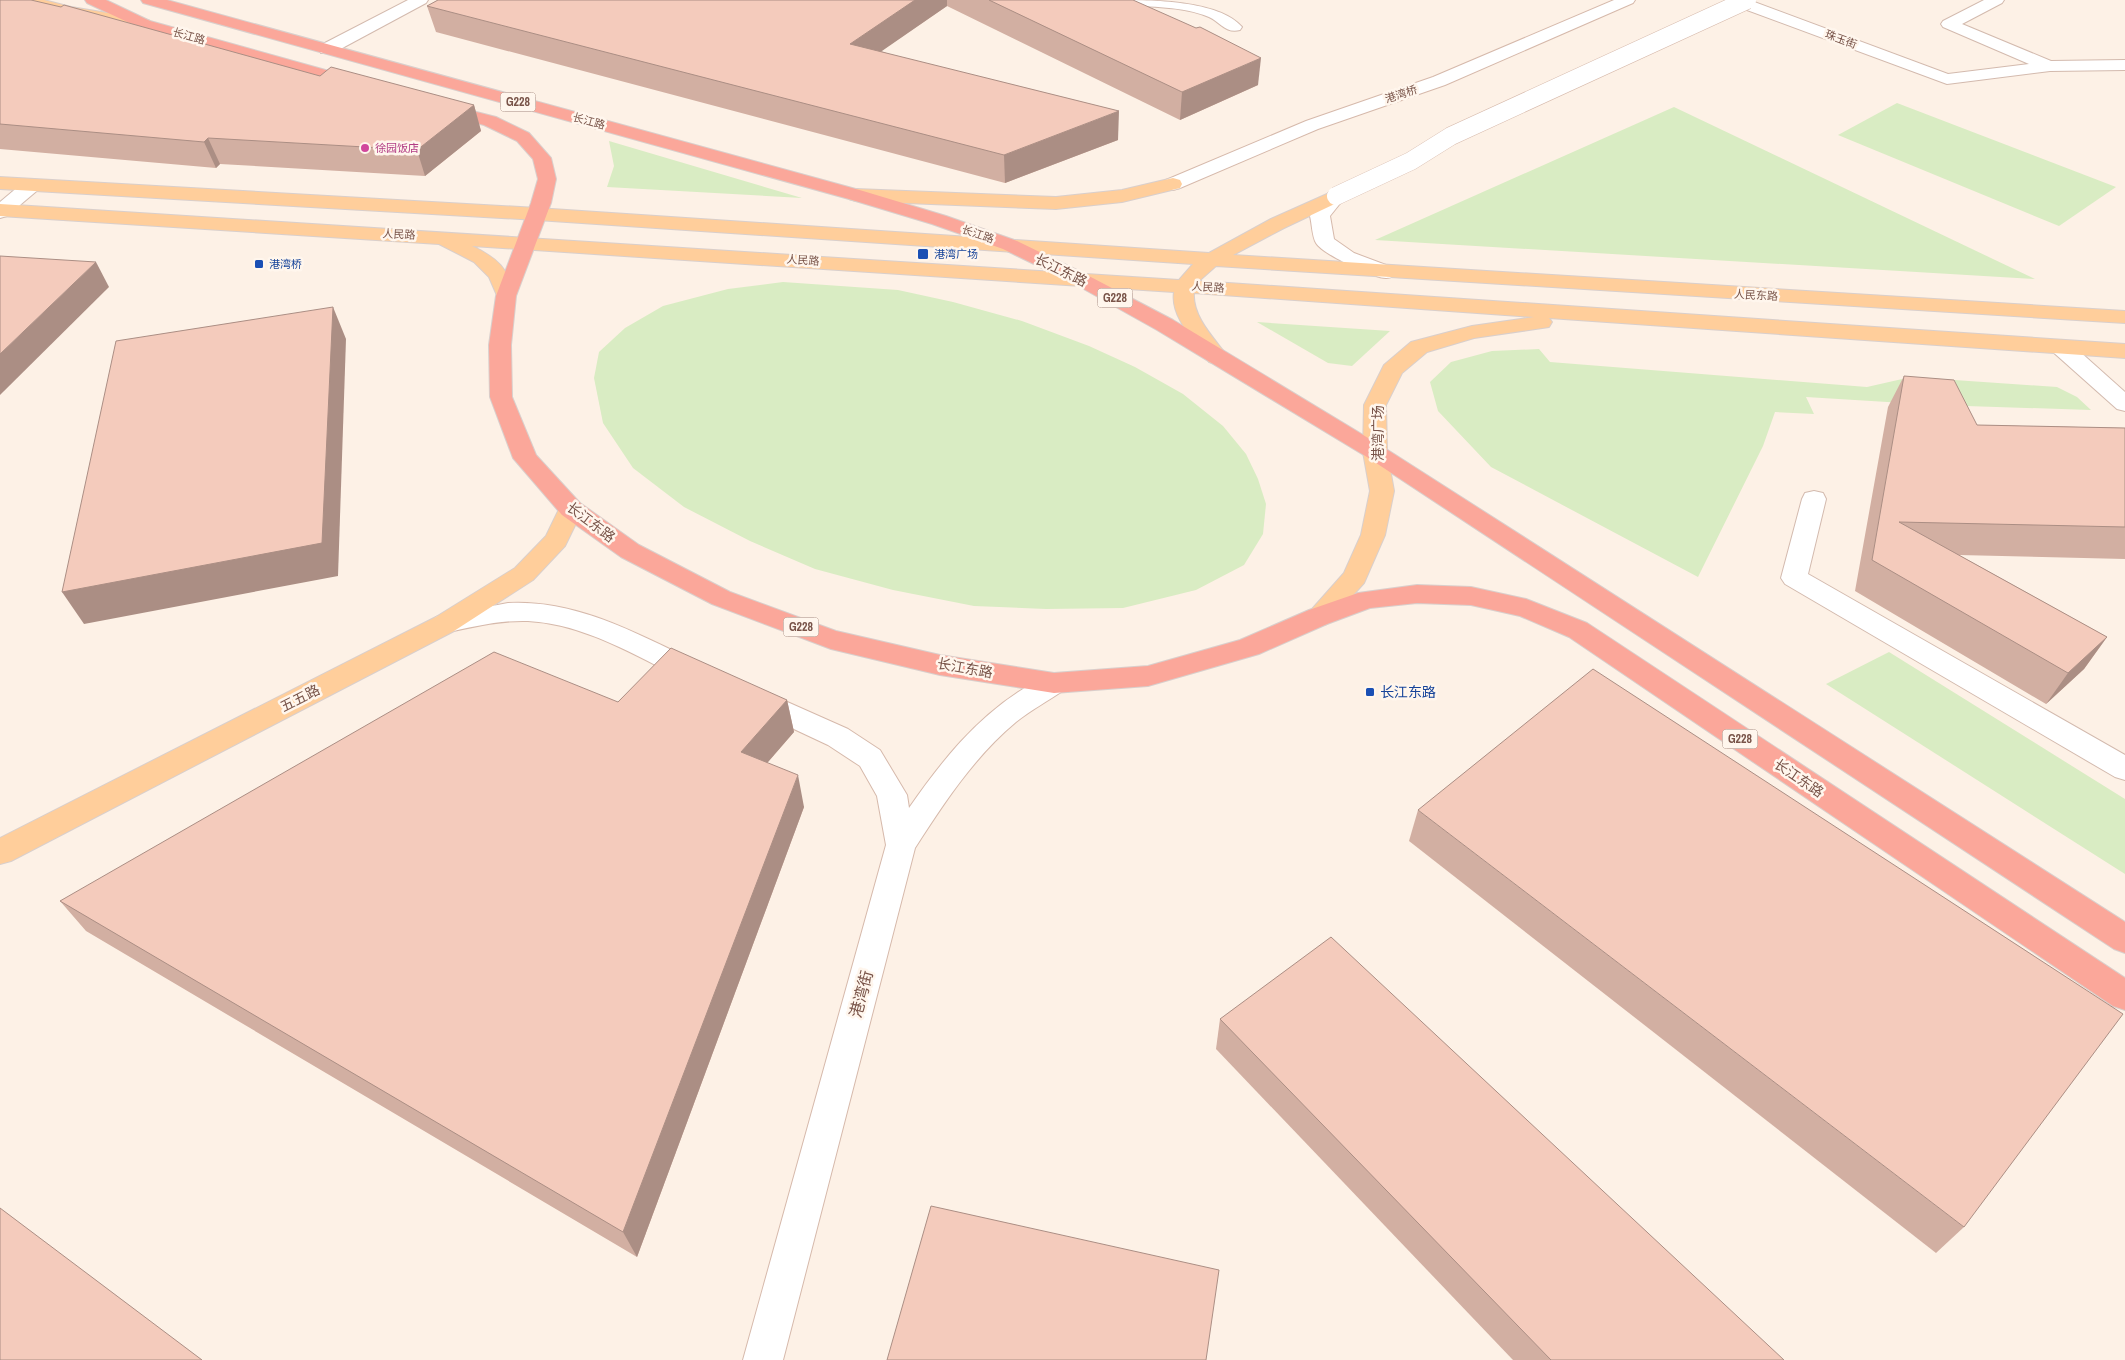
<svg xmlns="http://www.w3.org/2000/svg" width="2125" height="1360" viewBox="0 0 2125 1360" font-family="'Archivo Narrow','Noto Sans SC',sans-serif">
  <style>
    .green { fill: #d9ecc3 }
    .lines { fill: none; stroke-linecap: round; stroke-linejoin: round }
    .lane-casing { stroke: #d3baae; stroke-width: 2 }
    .street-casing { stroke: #d3baae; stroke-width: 2 }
    .secondary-casing { stroke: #d6b9ab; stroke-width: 2 }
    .primary-casing { stroke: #d9cfcc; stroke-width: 2 }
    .highway-casing { stroke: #d9cfcc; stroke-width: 2 }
    .lane { fill: #fff; fill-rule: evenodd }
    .street { fill: #fff; fill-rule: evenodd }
    .secondary { fill: #fff; fill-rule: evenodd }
    .primary { fill: #ffce9b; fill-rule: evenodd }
    .highway { fill: #fba79a; fill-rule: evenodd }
    .secondary-bridge-casing { stroke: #d6b9ab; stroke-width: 19; stroke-linecap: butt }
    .secondary-bridge { stroke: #fff; stroke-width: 18 }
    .wall { fill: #d2afa2 }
    .shaded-wall { fill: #ab8e84 }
    .building { fill: #f4cbbc; stroke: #ab8e84 }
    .hotel-dot { fill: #d1479c; stroke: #fff6ed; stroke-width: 2 }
    .transit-dot { fill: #1a4fb4; stroke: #fff6ed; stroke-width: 2 }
    .labels { text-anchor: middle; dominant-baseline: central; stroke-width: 5; stroke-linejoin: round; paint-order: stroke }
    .far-street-label { font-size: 11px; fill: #795449; stroke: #fff6ed }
    .far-hotel-label { font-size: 11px; fill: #b23c85; stroke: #fff6ed; text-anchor: start }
    .far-transit-label { font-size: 11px; fill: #164399; stroke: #fff6ed; text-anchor: start }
    .shield { fill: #fff6ed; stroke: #a1857a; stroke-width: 1 }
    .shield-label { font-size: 12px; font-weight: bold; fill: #795449 }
    .street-label { font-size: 14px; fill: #795449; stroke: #fff6ed }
    .transit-label { font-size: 14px; fill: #164399; stroke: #fff6ed; text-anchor: start }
    .near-street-label { font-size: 16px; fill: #795449; stroke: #fff6ed }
  </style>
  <rect width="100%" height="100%" fill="#fdf1e6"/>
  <!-- green -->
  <g class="green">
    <path d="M1897,103L2116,187L2059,226L1838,135Z"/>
    <path d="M1674,107L2035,279L1375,240Z"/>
    <path d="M609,141L802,198L607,187L614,166Z"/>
    <path d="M783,282L898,290L953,302L1022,321L1089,346L1135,367L1183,394L1223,426L1246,454L1258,479L1266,504L1263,534L1244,565L1196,590L1123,608L1046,609L974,606L893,590L815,569L750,541L684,507L633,468L603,423L594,378L599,352L625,328L663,306L728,289Z"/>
    <path d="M1257,322L1390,331L1352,366L1328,363Z"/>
    <path d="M1539,349L1550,362L1867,387L1911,377L2057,387L2077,397L2091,410L1936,405L1806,397L1814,414L1775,412L1763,446L1698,577L1491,467L1438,411L1430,382L1451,362L1492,351Z"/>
    <path d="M1889,652L2125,799V874L1826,684Z"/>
  </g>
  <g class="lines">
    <defs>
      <g id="lane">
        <path d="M32,179L39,181L41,185L39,189L7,216L0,218V202L25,181Z"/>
        <path d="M2061,340L2069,342L2125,392V411L2117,409L2053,352L2050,347L2053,342Z"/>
        <path d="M1814,491L1823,493L1826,499L1808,574L2125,755V780L2115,777L1785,584L1781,578L1802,499L1805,493Z"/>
      </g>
      <g id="street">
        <path d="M408,0H428L426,3L333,53H321L319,49L321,45Z"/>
        <path d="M1115,0C1151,0 1219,0 1242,27L1240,30C1226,34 1220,22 1209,17C1182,6 1151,7 1123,5L1117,3Z"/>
        <path d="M1726,0H1749L1948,74L2029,64L1943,27L1941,24L1943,21L1984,0H2004L2002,3L1962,24L2051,61L2125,60V70L2050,71L1947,84L1728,3Z"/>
      </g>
      <g id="secondary">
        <path d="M1614,0H1635L1633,3L1445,85L1318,129L1180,188L1173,190L1166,188L1164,184L1166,180L1306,121L1433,77Z"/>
        <path d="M1336,190L1343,192L1346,196L1330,216L1334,239L1354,253L1394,268L1397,272L1394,276C1393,277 1388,278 1386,278C1374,278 1322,254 1316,243C1312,236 1312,224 1310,216L1329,192Z"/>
        <path d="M508,603C579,599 643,637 705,666L709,673L705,680L695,683L685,680C636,656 585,624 528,621C500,620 472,627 445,633L436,631L432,624L436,617L445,615Z"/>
        <path d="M1054,673L1064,676L1068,683L1064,690C1048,701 1031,710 1016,722C974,757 944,803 915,848L783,1360H743L886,845L877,796L860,766L828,745L747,707L743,700L747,693L757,690L767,693L848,729L880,750L907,795L909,808C941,762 975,719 1023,689C1034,683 1043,676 1054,673Z"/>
      </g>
      <g id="primary">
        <path d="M19,0H44L71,7L144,19L150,21L152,24L150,27L144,29L69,17L21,3Z"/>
        <path d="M0,177L537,208L1209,253L1271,219L1336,190L1343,192L1346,196L1343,200L1284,228L1233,255L2125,311V323L1216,266L1199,281L2125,344V358L1549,318L1552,322L1549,327L1474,338L1427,352L1402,373L1386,405L1387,452L1394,491L1385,535L1364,583L1327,624L1318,626L1309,624L1305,617L1344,573L1361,535L1370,491L1363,452L1364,405L1384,365L1411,342L1472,326L1534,317L1194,293C1192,317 1215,339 1228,357L1225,362L1217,364L1209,362C1196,342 1170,317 1174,292L472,246C499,259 507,268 516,296L513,300L506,302L499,300L489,277L474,262L439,244L0,216V204L1179,280L1193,264L537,220L0,189Z"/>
        <path d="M1173,178L1180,180L1182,184L1180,188L1122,202L1056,209L856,201L849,199L846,195L849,191L856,189L1056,197L1122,190Z"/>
        <path d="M571,501L580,503L583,509L565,546L533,580L454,631L11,861L0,864V838L436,617L515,568L546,536L562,503Z"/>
      </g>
      <g id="highway">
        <path d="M85,0H106L150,21L365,81L368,85L365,89L359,90L353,89L138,27L87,3Z"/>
        <path d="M141,0H167L863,191L946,216L1017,241L1087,275L1173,320L1383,447L2125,922V953L2114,949L1367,457L1157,330L1073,283L1003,249L932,224L849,199L143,3Z"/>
        <path d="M441,103L496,117L529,133L551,158L556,179L551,203L516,296L511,345L512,397L536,455L580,503L639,545L730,592L836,631L940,655L1054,673L1148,666L1240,640L1309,610L1358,593L1417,585L1471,587L1526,599L1587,623L2125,978V1010L2113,1006L1569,637L1520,616L1471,605L1417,603L1370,608L1327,624L1259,654L1148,686L1054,693L940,675L831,649L712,604L621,557L562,515L513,458L490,397L489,345L496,296L531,203L538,179L533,159L517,141L484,125L435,112L432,108L435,104Z"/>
      </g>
    </defs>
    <!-- lane casing -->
    <use href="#lane" class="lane-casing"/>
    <!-- street casing -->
    <use href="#street" class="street-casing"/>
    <!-- secondary casing -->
    <use href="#secondary" class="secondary-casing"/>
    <!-- primary casing -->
    <use href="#primary" class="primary-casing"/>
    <!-- highway casing -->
    <use href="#highway" class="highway-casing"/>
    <!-- lane -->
    <use href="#lane" class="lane"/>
    <!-- street -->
    <use href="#street" class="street"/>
    <!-- secondary -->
    <use href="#secondary" class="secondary"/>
    <!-- primary -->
    <use href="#primary" class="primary"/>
    <!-- highway -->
    <use href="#highway" class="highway"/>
    <defs>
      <path id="secondary-bridge" d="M1336,196L1411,161L1451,136L1747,0"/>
    </defs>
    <!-- secondary-bridge casing -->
    <use href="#secondary-bridge" class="secondary-bridge-casing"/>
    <!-- secondary-bridge -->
    <use href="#secondary-bridge" class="secondary-bridge"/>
  </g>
  <!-- wall -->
  <g class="wall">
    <path d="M0,0L320,76L474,105L481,131L425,176L220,164L216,168L0,149Z"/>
    <path d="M438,0H1133L1258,85L1180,120L947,6L881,51L1118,140L1005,183L436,32L427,6Z"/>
    <path d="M1904,376L1977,425L2125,428V559L1959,555L2107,637L2084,669L2046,704L1855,591L1888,407Z"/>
    <path d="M787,700L794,732L767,763L804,807L637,1257L86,931L60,901L618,702Z"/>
    <path d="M1418,810L1964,1227L1936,1253L1409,841Z"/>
    <path d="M1220,1019L1784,1360H1513L1216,1049Z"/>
  </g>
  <!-- shaded-wall -->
  <g class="shaded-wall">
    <path d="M915,0H947V6L853,71L850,44Z"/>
    <path d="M1261,58L1258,85L1180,120L1182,92Z"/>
    <path d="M474,105L481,131L425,176L417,150Z"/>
    <path d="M1119,111L1118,140L1005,183L1004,155Z"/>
    <path d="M208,138L220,164L216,168L204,142Z"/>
    <path d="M96,262L109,287L0,395V354Z"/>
    <path d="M333,307L346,339L338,576L84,624L62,592Z"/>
    <path d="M2107,637L2084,669L2046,704L2068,673Z"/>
    <path d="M787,700L794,732L749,784L741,752Z"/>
    <path d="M798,775L804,807L637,1257L623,1232Z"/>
  </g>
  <!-- building -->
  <g class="building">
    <path d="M0,0H31L61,7L64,5L320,76L331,67L474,105L417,150L208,138L204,142L0,124Z"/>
    <path d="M438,0H915L850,44L1119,111L1004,155L427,6Z"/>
    <path d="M989,0H1133L1196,28L1200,27L1261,58L1182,92Z"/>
    <path d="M0,256L96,262L0,354Z"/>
    <path d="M333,307L322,543L62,592L116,341Z"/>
    <path d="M1904,376L1954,380L1977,425L2125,428V527L1899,522L2107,637L2068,673L1872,560Z"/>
    <path d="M671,648L787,700L741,752L798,775L623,1232L60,901L494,652L618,702Z"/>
    <path d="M1593,669L2123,1014L1964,1227L1418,810Z"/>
    <path d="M1331,937L1784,1360H1551L1220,1019Z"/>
    <path d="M931,1206L1219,1270L1206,1360H887Z"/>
    <path d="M0,1208L202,1360H0Z"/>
  </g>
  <!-- markers -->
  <circle class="hotel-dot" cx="365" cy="148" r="5"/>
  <g class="transit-dot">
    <rect x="917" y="248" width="12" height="12" rx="2.5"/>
    <rect x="254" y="259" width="10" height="10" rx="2.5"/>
    <rect x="1365" y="687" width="10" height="10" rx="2.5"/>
  </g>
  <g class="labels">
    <!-- far-street labels -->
    <g class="far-street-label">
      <text transform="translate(189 36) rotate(16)">长江路</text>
      <text transform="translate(1841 39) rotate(20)">珠玉街</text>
      <text transform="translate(1401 94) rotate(-18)">港湾桥</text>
      <text transform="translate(589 121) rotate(15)">长江路</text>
      <text transform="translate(399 234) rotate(3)">人民路</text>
      <text transform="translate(978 234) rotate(19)">长江路</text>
      <text transform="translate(803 260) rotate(4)">人民路</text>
      <text transform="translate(1208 287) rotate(4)">人民路</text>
      <text transform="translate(1756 295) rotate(3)">人民东路</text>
    </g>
    <!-- far-hotel labels -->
    <g class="far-hotel-label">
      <text x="375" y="148">徐园饭店</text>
    </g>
    <!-- far-transit labels -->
    <g class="far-transit-label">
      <text x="934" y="254">港湾广场</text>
      <text x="269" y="264">港湾桥</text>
    </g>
    <!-- shield labels -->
    <g class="shield">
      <rect x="500.5" y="92.5" width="35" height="19" rx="4"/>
      <rect x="1097.5" y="288.5" width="35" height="19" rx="4"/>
      <rect x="783.5" y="617.5" width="35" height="19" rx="4"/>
      <rect x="1722.5" y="729.5" width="35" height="19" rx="4"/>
    </g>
    <g class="shield-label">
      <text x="518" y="102">G228</text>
      <text x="1115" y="298">G228</text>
      <text x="801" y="627">G228</text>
      <text x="1740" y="739">G228</text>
    </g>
    <!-- street labels -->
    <g class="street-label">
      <text transform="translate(1061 270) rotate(26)">长江东路</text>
      <text transform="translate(1378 433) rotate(-90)">港湾广场</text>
      <text transform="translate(591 522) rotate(37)">长江东路</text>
      <text transform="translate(965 668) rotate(10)">长江东路</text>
      <text transform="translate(300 698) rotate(-27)">五五路</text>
      <text transform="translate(1799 778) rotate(34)">长江东路</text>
    </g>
    <!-- transit labels -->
    <g class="transit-label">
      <text x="1380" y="692">长江东路</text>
    </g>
    <!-- near-street labels -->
    <g class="near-street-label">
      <text transform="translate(861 994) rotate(-75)">港湾街</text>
    </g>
  </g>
</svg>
